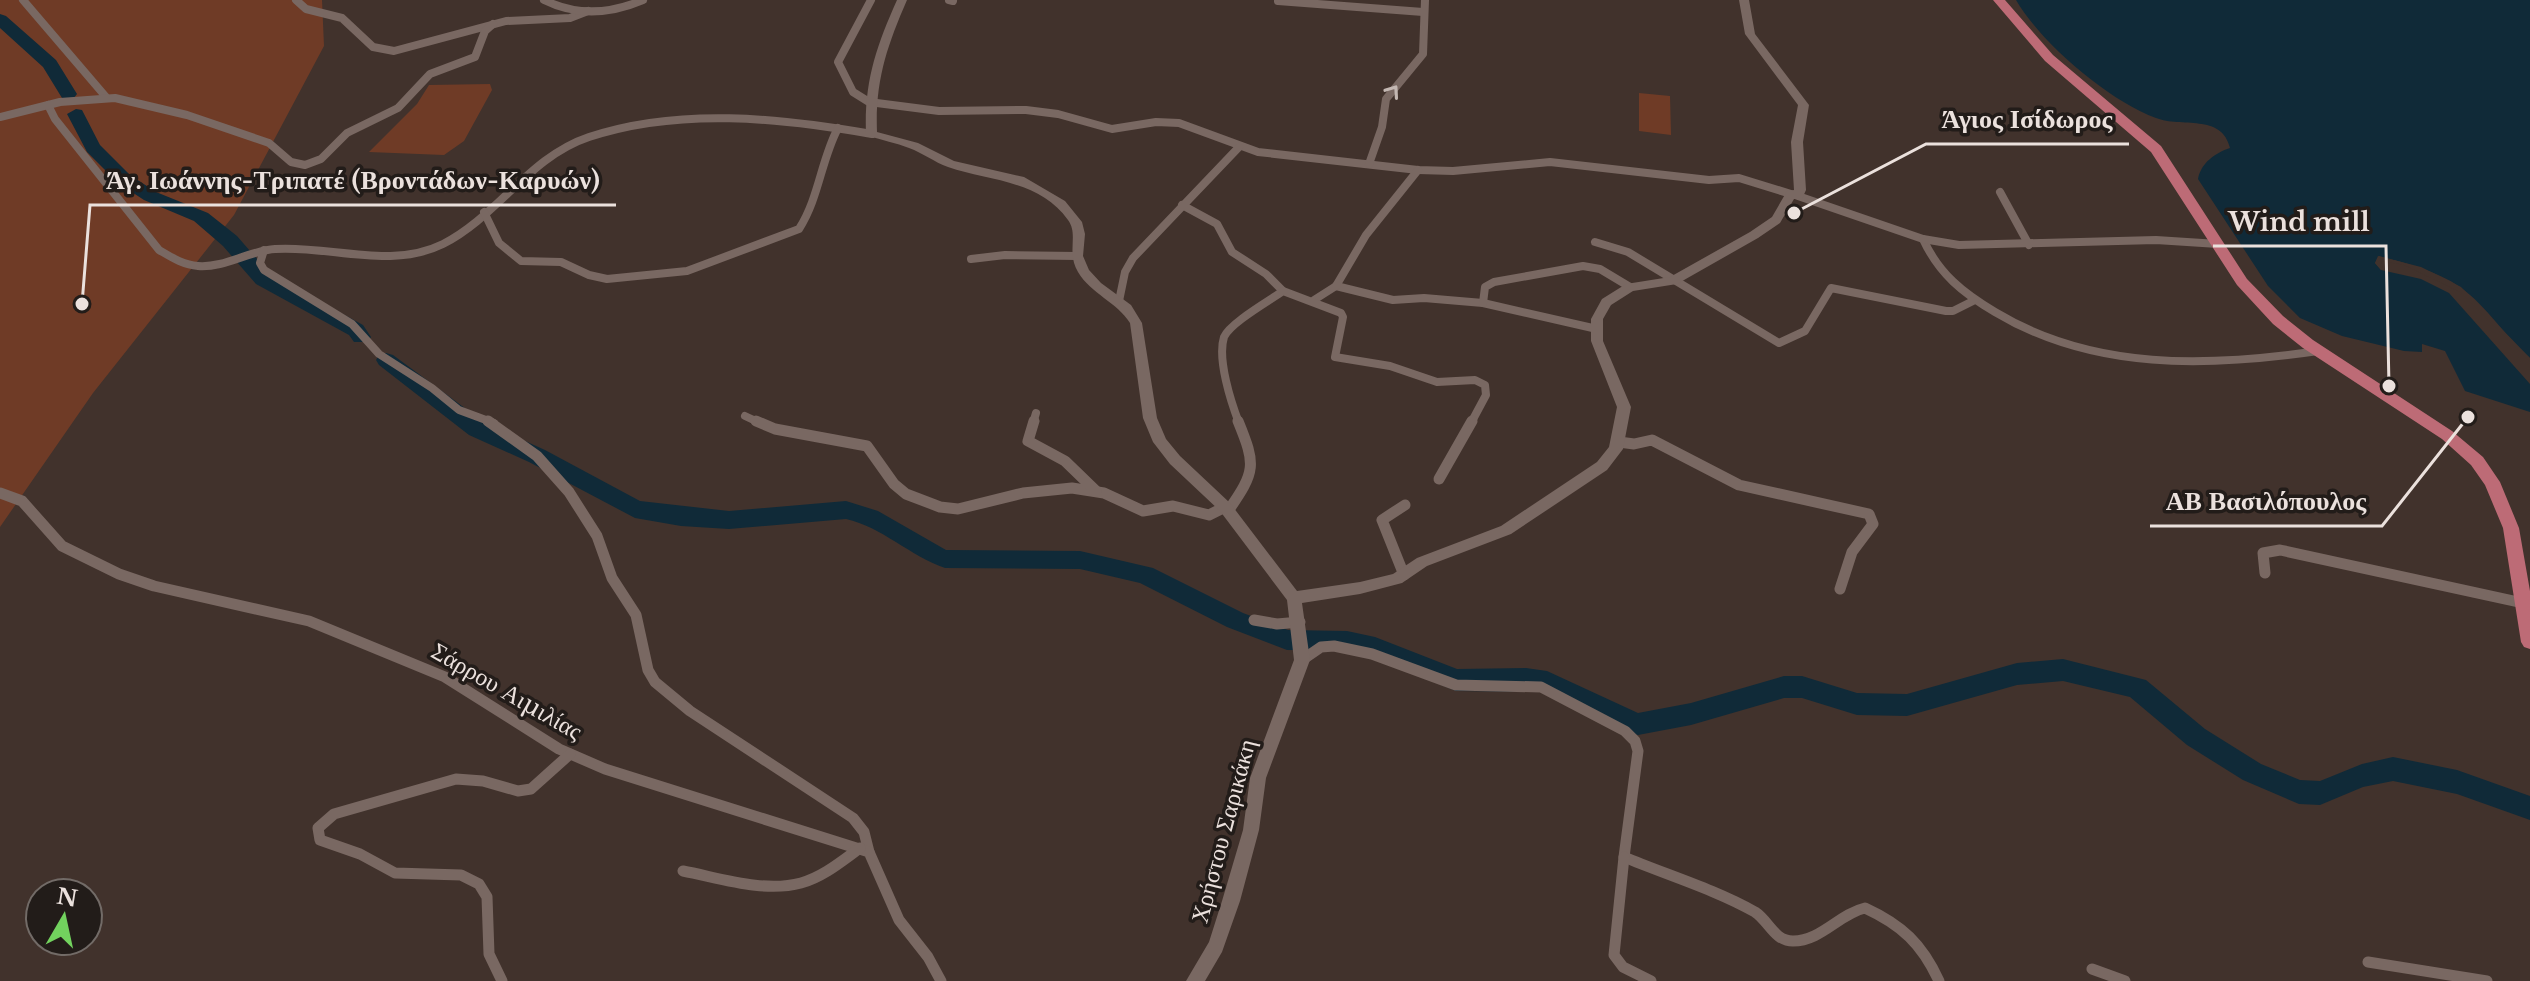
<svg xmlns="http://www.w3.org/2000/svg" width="2530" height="981" viewBox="0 0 2530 981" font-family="'Libre Baskerville',serif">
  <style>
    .green { fill: #6f3b26 }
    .water { fill: #102a38 }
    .pier { fill: #41322c }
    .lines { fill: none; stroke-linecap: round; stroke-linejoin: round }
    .river { fill: #102a38; fill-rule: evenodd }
    .street-far1 { stroke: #796862; stroke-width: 8 }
    .street { stroke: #796862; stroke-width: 11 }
    .secondary { fill: #796862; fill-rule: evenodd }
    .primary { fill: #bd6b76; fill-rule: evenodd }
    .oneway { stroke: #c3b7b2 }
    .labels { text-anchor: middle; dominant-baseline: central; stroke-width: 7; stroke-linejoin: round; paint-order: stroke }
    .street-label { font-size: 24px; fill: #ebe1dd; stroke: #221c19 }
    .leader { fill: none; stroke: #ebe1dd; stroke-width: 3 }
    .callout-dot { fill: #ebe1dd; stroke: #221c19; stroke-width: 3 }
    .callout-label { font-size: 26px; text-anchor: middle; font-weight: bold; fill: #ebe1dd; stroke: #221c19; stroke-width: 7; stroke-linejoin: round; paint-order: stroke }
  </style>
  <rect width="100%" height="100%" fill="#41322c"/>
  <!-- green -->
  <g class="green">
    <path d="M0,0H322L324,46L234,215L93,393L0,527Z"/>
    <path d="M490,84L492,90L464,141L444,155L369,152L417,104L429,85Z"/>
    <path d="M1639,93L1670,96L1671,135L1639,131Z"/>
  </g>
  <!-- water -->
  <path class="water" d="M2016,0H2530V358C2505,337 2487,306 2460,287C2437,271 2406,263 2379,256L2375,263L2381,270L2421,279L2449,293L2530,384V412L2465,391L2445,351L2422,344V352L2404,351L2342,336L2300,318L2268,286L2198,179C2201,163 2215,153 2230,148C2222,113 2181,128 2156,118C2108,100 2042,44 2016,0Z"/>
  <!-- pier -->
  <path class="pier" d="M2378,256L2421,267L2461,287L2530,358V362L2460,292L2404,265L2381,261L2383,267L2381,270L2375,263Z"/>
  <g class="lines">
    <!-- river -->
    <g class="river">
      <path d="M0,14L6,16L56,60L77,94L74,98H62L43,67L0,28Z"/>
      <path d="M76,109L82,110L100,145L130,175L156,192L208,213L237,236L270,274L363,325L371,337L368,342H354L349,335L256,284L223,246L194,221L144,200L118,183L87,152L67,114Z"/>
      <path d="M386,353L393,355L485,423L545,450L640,501L729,511L846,501L878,511L946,550L1080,551L1153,568L1243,613L1288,630L1347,631L1375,637L1457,669L1526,668L1547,671L1638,713L1691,703L1784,676H1802L1857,693L1907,694L2017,663L2063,659L2146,680L2205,729L2261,764L2300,780L2320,781L2362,764L2393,757L2457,770L2530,796V820L2457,794L2393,781L2363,787L2320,805L2299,804L2243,780L2187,745L2130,697L2063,681L2017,685L1907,716L1857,715L1802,698H1784L1691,725L1638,735L1616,729L1544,692L1456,691L1373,657L1347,651L1287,650L1227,627L1140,583L1080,569L945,568C910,556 882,527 846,519L729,529L681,526L635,518L529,462L469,435L379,365L376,360L379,355Z"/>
    </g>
    <!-- street-far1 -->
    <g class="street-far1">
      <path d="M23,0L106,97"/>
      <path d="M296,0L306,9L342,18L373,47L394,51L506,21L570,18L588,11"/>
      <path d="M544,0C576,16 610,14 643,0"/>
      <path d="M871,0L838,62L853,92L869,102L939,111L1026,110L1058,114L1112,129L1156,122L1179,123L1258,152L1418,170L1453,171L1550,162L1709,180L1739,178L1791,194"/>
      <path d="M949,0L953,1"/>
      <path d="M1278,1L1423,12"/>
      <path d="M48,105L55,119L159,250C171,257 183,265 198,266C225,268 248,251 275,249C329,245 391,270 443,244C498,216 529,157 589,137C679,107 780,118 872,134"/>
      <path d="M0,117L60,102L115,98L187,115L269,143L291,162L305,165L321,159L347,133L398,108L430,74L475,57L485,31L493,24"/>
      <path d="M1369,164L1382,127L1386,99L1423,54L1425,0"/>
      <path d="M2000,192L2029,245"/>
      <path d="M1798,196L1923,239C1939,274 1963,293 1995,312C2093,371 2208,367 2318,351"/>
      <path d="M1182,205L1217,224L1232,252L1266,274L1283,291"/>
      <path d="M484,212L499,243L521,261L561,262L589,275L607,279L687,271L799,229C819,198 821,160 838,128"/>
      <path d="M1923,239L1959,245L2156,240L2218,244"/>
      <path d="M1595,242L1628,252L1779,343L1805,331L1831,288L1946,311H1953L1975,300"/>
      <path d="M264,250L260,263L264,270L352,324L379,354L432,388L459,410L494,423"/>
      <path d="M971,259L1005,255L1077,256"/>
      <path d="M1336,286L1393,300L1424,298L1483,303L1597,329"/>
      <path d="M1314,300L1336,286L1366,235L1418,170"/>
      <path d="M1119,301L1125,272L1133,258L1239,147"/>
      <path d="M1483,303L1485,287L1494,282L1583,266L1600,269L1630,287"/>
      <path d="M745,416L760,423"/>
      <path d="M1033,423L1036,413"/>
      <path d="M1239,423C1231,402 1217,359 1224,337C1230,323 1269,301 1283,291L1341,313L1343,317L1335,357L1390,366L1437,382L1475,380L1485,385L1486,395L1471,423"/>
    </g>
    <!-- street -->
    <g class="street">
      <path d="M488,421L537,456L569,492L597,536L612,578L636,615L648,670L655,682L690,711L853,818L864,832L869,852"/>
      <path d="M756,421L775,429L867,446L894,484L906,494L940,507L958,509L1023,493L1072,488L1104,493L1143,511L1173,506L1209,515L1225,507"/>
      <path d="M1034,421L1028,441L1065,461L1096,491"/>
      <path d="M1619,442L1634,444L1652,440L1739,485L1869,514L1873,524L1852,552L1840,589"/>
      <path d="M1439,479L1472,421"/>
      <path d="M0,493L22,501L62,546L119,574L154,586L309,621L445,677L559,749L605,769L869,852L899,920L928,957L941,981"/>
      <path d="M1228,511C1256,471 1256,465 1238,421"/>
      <path d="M2265,573L2263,553L2280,550L2523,603"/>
      <path d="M1404,575L1382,520L1405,505"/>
      <path d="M1254,620L1277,624L1300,622"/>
      <path d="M1302,660L1321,647L1334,646L1372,654L1456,685L1541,687L1625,731L1635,741L1638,751L1624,857C1667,875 1714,889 1755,912C1769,921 1774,941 1793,941C1821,941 1839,914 1865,908C1902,925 1922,944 1939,981"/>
      <path d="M1624,857L1614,955L1623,967L1651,981"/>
      <path d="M683,871C720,878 764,893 801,883C823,877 842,861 860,848"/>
      <path d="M2368,962L2487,981"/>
      <path d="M2092,969L2125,981"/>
      <path d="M502,981L489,954L487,897L479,884L461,875L395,873L360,854L320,840L318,828L334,814L456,779L483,781L518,791L531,789L570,754"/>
    </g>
    <!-- secondary -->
    <path class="secondary" d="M897,0H907C887,46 875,81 877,132L918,143L954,161L1024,177L1065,201L1082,222L1085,234L1083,256L1089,270L1101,283L1131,305L1142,323L1157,418L1166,439L1180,456L1230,503L1297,591L1360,582L1393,574L1417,558L1501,526L1597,462L1609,447L1617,407L1591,341V319L1602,299L1626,284L1670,277L1750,232L1772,217L1787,191L1794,190L1791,142L1798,105L1745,34L1739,0H1749L1755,34L1809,105L1803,142L1806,190L1802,199H1794L1780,223L1758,238L1677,284L1633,291L1611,305L1603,319V341L1631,407L1623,449L1607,470L1511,534L1427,566L1402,583L1360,594L1302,603L1310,660L1266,778L1259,830L1240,901L1222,952L1205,981H1186L1209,942L1222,901L1243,830L1250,778L1294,660L1287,600L1220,511L1170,464L1153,442L1143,418L1130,323C1117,302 1091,294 1078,272C1066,252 1079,235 1068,220C1040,180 989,181 948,167C934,162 923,153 909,148C896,143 882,140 868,136L866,134C864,82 876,47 897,0Z"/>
    <!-- primary -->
    <path class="primary" d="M1993,0H2005L2053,55L2161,146L2247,279L2283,316L2313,340L2452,431L2483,457L2500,482L2519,528L2530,591V649L2524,647L2521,642L2503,528L2485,485L2471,465L2442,439L2303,348L2273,324L2237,285L2151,152L2045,61Z"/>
  </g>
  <!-- one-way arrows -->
  <defs><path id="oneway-chevron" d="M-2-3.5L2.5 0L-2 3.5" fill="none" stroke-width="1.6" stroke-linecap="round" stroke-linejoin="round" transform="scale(2)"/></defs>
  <use class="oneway" href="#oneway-chevron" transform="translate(1393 91) rotate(-55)"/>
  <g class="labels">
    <!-- street labels -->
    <g class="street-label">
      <text transform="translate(507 691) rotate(30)">Σάρρου Αιμιλίας</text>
      <text transform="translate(1223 831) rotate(-75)">Χρήστου Σαρικάκη</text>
    </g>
  </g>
  <!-- callouts -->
  <path class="leader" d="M1794 213L1926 144H2129M82 304L90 205H616M2389 386L2386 246H2213M2468 417L2382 526H2150"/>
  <g class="callout-dot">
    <circle cx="1794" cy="213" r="8"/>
    <circle cx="82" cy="304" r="8"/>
    <circle cx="2389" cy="386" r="8"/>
    <circle cx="2468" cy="417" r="8"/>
  </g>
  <g class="callout-label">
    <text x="2027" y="128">Άγιος Ισίδωρος</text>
    <text x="353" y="189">Άγ. Ιωάννης-Τριπατέ (Βροντάδων-Καρυών)</text>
    <text x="2299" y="231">Wind mill</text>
    <text x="2266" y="510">ΑΒ Βασιλόπουλος</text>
  </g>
  <!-- north arrow -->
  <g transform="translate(64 917) rotate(9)"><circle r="38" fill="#221c19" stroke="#726b67" stroke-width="2"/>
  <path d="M0-6L14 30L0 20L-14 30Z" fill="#72d25e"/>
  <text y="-12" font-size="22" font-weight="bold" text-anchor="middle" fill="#ebe1dd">N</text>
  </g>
</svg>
